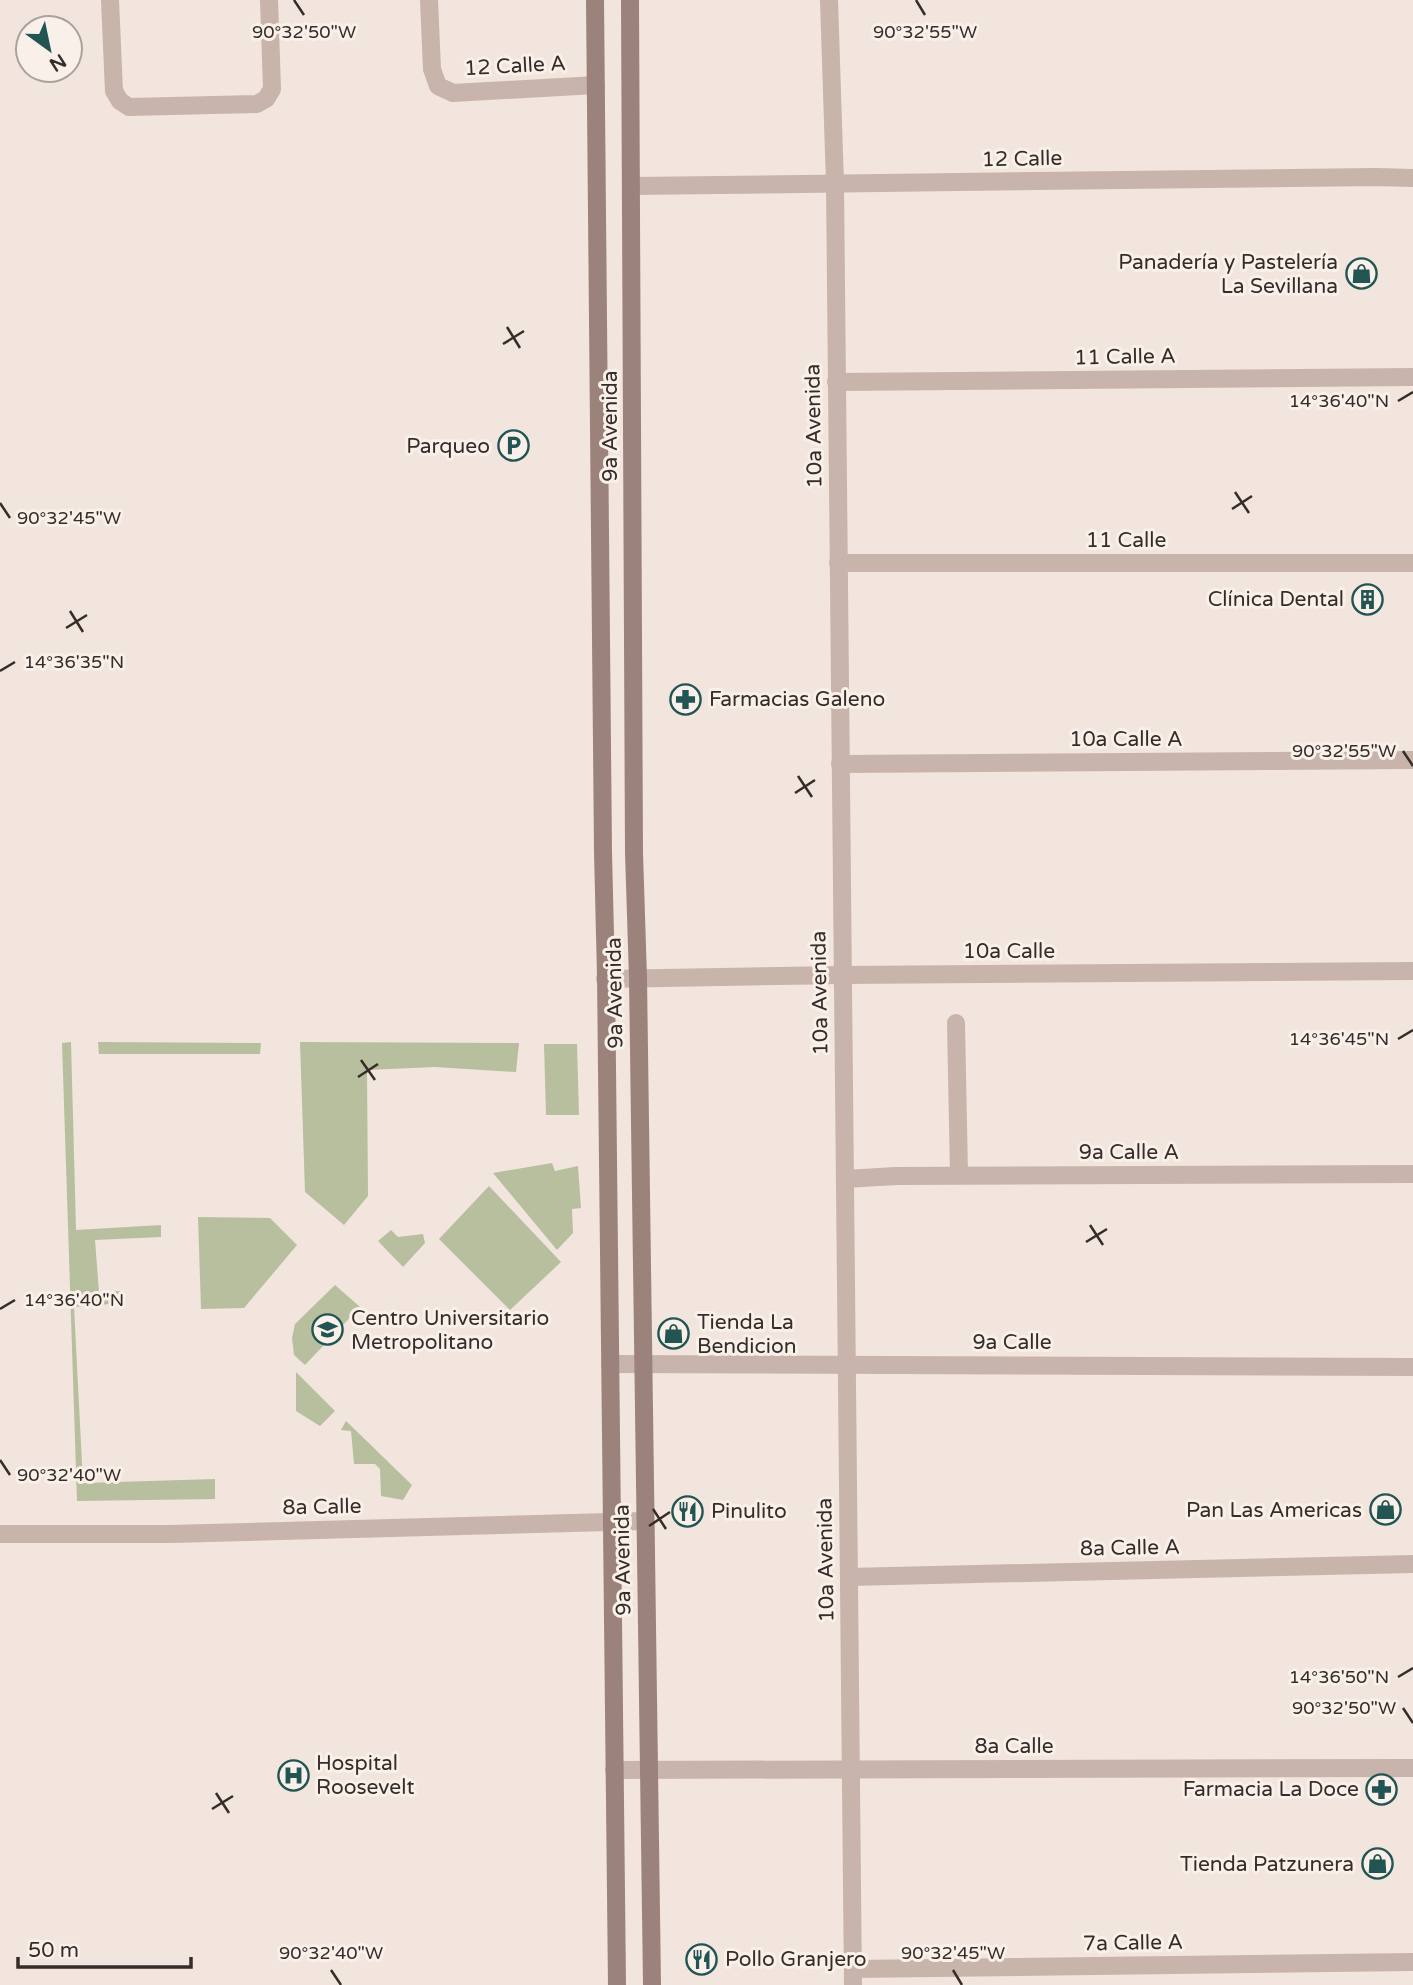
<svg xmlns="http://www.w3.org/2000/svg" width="1413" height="1985" viewBox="0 0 1413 1985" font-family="'Varela Round',sans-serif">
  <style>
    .green { fill: #b7bf9e }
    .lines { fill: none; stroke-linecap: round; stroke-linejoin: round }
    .minor { stroke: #c8b4aa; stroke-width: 18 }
    .tertiary { stroke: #c8b4aa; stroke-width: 18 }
    .secondary { stroke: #9b837b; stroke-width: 18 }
    .ticks { fill: none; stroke: #362c29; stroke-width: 2.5 }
    .labels { text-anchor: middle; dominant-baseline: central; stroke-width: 6; stroke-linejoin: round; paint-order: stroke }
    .street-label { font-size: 21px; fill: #362c29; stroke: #f8f0e9 }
    .poi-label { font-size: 21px; fill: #362c29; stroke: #f8f0e9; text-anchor: end }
    .ticks-label { font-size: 18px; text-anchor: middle; fill: #362c29; stroke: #f8f0e9; stroke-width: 6; stroke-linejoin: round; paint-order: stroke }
  </style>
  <rect width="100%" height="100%" fill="#f1e5dd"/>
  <!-- green -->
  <g class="green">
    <path d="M71,1042L76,1230L161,1225V1237L95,1240L99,1292L120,1291L122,1303L74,1307L83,1483L215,1479V1499L77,1501L62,1043Z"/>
    <path d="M98,1042L261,1043L260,1054H99Z"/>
    <path d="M300,1042L519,1043L516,1072L435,1067L367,1070L368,1196L344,1225L305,1192Z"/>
    <path d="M544,1044H577L579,1115H546Z"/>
    <path d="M552,1163L555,1171L578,1166L581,1208L572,1209L573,1233L557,1250L493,1173Z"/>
    <path d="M489,1186L561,1262L510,1310L439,1239Z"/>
    <path d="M198,1217L270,1218L297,1245L244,1308L201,1309Z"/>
    <path d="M391,1230L398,1237L423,1234L425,1243L403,1267L378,1241Z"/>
    <path d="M335,1285L360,1307L305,1365L294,1355L292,1338L295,1324Z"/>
    <path d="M296,1372L335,1411L320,1426L296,1411Z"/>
    <path d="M346,1421L412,1485L403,1500L381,1496L380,1469L375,1464H354L351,1431L341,1430Z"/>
  </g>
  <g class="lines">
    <!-- minor -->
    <g class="minor">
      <path d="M110,0L114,91L120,101L129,107L257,104L266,99L272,89L269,0"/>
      <path d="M429,0L432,69L438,86L453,93L596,85"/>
      <path d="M829,0L835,184L853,1985"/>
      <path d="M631,186L1376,177L1413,178"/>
      <path d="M836,382L1413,377"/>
      <path d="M838,563H1413"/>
      <path d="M840,764L1413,760"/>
      <path d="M605,979L842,975L1413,971"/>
      <path d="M956,1023L959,1175"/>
      <path d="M845,1179L896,1176L1413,1174"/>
      <path d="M610,1364L1413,1367"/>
      <path d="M849,1577L1413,1564"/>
      <path d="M614,1770L1413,1768"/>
      <path d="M853,1969L1413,1962"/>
    </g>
    <!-- tertiary -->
    <path class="tertiary" d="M0,1534H170L645,1521"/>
    <!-- secondary -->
    <g class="secondary">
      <path d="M595,0L603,852L606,976L617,1985"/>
      <path d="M630,0L634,853L638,978L652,1985"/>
    </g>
  </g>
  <!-- ticks -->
  <path class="ticks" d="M294,0L304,15M916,0L925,15M507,327L520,348M503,344L524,331M1398,401L1413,392M1235,492L1249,513M0,503L10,518M1232,509L1252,496M70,611L83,632M66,628L87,615M0,671L15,662M1403,751L1413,766M798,776L812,797M795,793L815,780M1398,1039L1413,1030M361,1060L375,1080M358,1077L378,1064M1090,1225L1103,1245M1086,1242L1107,1229M0,1309L15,1300M0,1460L10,1475M653,1509L666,1529M649,1526L670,1512M1398,1677L1413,1668M1403,1708L1413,1723M216,1793L229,1813M212,1809L233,1796M331,1970L341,1985M953,1970L962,1985"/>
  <!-- icons -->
  <defs>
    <symbol id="shop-ring" viewBox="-11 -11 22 22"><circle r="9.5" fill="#f8f0e9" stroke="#215452" stroke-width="1.5"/><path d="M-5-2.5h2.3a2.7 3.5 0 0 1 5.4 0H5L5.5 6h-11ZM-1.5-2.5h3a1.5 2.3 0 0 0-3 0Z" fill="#215452"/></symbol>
    <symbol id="parking-ring" viewBox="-11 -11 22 22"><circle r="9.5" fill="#f8f0e9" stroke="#215452" stroke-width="1.5"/><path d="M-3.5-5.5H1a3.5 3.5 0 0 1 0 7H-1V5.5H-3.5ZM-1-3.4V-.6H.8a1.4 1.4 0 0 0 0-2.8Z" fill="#215452"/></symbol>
    <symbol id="building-ring" viewBox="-11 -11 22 22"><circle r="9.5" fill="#f8f0e9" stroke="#215452" stroke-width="1.5"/><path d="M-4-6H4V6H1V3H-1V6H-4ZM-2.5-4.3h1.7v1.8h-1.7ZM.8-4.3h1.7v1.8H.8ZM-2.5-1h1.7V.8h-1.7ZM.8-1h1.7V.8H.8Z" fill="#215452"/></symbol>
    <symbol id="pharmacy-ring" viewBox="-11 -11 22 22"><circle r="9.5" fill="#f8f0e9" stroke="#215452" stroke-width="1.5"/><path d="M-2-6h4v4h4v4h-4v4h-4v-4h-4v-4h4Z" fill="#215452"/></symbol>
    <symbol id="university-ring" viewBox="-11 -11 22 22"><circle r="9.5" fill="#f8f0e9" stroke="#215452" stroke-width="1.5"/><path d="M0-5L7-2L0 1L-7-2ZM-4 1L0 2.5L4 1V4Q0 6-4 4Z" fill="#215452"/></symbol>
    <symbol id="restaurant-ring" viewBox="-11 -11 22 22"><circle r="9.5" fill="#f8f0e9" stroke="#215452" stroke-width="1.5"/><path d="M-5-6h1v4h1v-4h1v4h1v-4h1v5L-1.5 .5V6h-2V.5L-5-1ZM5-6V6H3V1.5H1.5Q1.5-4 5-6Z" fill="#215452"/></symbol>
    <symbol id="hospital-ring" viewBox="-11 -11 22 22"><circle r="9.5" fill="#f8f0e9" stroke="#215452" stroke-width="1.5"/><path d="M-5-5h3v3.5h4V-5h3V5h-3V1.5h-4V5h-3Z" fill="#215452"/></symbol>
  </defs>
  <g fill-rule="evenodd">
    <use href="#shop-ring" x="1344" y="256" width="35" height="35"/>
    <use href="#parking-ring" x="496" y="428" width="35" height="35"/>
    <use href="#building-ring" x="1350" y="582" width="35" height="35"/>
    <use href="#pharmacy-ring" x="668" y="682" width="35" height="35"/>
    <use href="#university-ring" x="310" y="1312" width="35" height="35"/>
    <use href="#shop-ring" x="656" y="1316" width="35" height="35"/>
    <use href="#shop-ring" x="1368" y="1492" width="35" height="35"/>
    <use href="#restaurant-ring" x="670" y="1494" width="35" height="35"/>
    <use href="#hospital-ring" x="276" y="1758" width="35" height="35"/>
    <use href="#pharmacy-ring" x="1364" y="1772" width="35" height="35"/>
    <use href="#shop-ring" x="1360" y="1846" width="35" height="35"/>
    <use href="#restaurant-ring" x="684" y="1942" width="35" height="35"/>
  </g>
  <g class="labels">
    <!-- street labels -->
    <g class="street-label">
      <text transform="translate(515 66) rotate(-3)">12 Calle A</text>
      <text transform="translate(1022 159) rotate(-1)">12 Calle</text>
      <text transform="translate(1125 357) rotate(-1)">11 Calle A</text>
      <text transform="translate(610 426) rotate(-90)">9a Avenida</text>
      <text transform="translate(814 426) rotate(-91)">10a Avenida</text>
      <text x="1126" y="540">11 Calle</text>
      <text x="1126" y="739">10a Calle A</text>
      <text x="1009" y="951">10a Calle</text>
      <text transform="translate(615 993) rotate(-91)">9a Avenida</text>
      <text transform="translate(820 993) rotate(-91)">10a Avenida</text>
      <text x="1129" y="1152">9a Calle A</text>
      <text x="1012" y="1342">9a Calle</text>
      <text transform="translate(322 1507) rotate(-1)">8a Calle</text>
      <text transform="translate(1130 1548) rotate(-1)">8a Calle A</text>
      <text transform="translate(623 1560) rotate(-91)">9a Avenida</text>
      <text transform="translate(826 1560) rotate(-91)">10a Avenida</text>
      <text x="1014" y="1746">8a Calle</text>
      <text transform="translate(1133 1943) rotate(-1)">7a Calle A</text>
    </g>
    <!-- poi labels -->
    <g class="poi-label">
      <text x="1338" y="262">Panadería y Pastelería<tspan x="1338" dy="24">La Sevillana</tspan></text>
      <text x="490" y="446">Parqueo</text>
      <text x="1344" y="599">Clínica Dental</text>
      <text x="709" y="699" text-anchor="start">Farmacias Galeno</text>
      <text x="351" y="1318" text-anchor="start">Centro Universitario<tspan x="351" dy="24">Metropolitano</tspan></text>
      <text x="697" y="1322" text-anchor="start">Tienda La<tspan x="697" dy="24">Bendicion</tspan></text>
      <text x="1362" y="1510">Pan Las Americas</text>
      <text x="711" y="1511" text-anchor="start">Pinulito</text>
      <text x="316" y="1763" text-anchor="start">Hospital<tspan x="316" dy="24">Roosevelt</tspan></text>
      <text x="1359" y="1789">Farmacia La Doce</text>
      <text x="1354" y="1864">Tienda Patzunera</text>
      <text x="725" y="1959" text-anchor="start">Pollo Granjero</text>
    </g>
  </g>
  <g class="ticks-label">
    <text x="304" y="38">90°32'50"W</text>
    <text x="925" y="38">90°32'55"W</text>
    <text x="1339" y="407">14°36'40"N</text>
    <text x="69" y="524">90°32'45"W</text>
    <text x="74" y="668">14°36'35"N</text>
    <text x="1344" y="757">90°32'55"W</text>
    <text x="1339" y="1045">14°36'45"N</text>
    <text x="74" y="1306">14°36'40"N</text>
    <text x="69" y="1481">90°32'40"W</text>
    <text x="1339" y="1683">14°36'50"N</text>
    <text x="1344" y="1714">90°32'50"W</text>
    <text x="331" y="1959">90°32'40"W</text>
    <text x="953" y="1959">90°32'45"W</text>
  </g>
  <!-- north arrow -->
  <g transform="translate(49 49) rotate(147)"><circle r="33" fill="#f8f0e9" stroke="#aaa29c" stroke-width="2"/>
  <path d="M0-5L12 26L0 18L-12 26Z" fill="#215452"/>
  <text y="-10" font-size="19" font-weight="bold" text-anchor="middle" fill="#362c29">N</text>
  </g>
  <!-- scale -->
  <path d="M18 1957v10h173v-10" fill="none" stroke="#362c29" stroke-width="3.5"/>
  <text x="28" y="1957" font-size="21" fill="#362c29" stroke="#f8f0e9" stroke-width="5" paint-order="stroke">50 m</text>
</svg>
